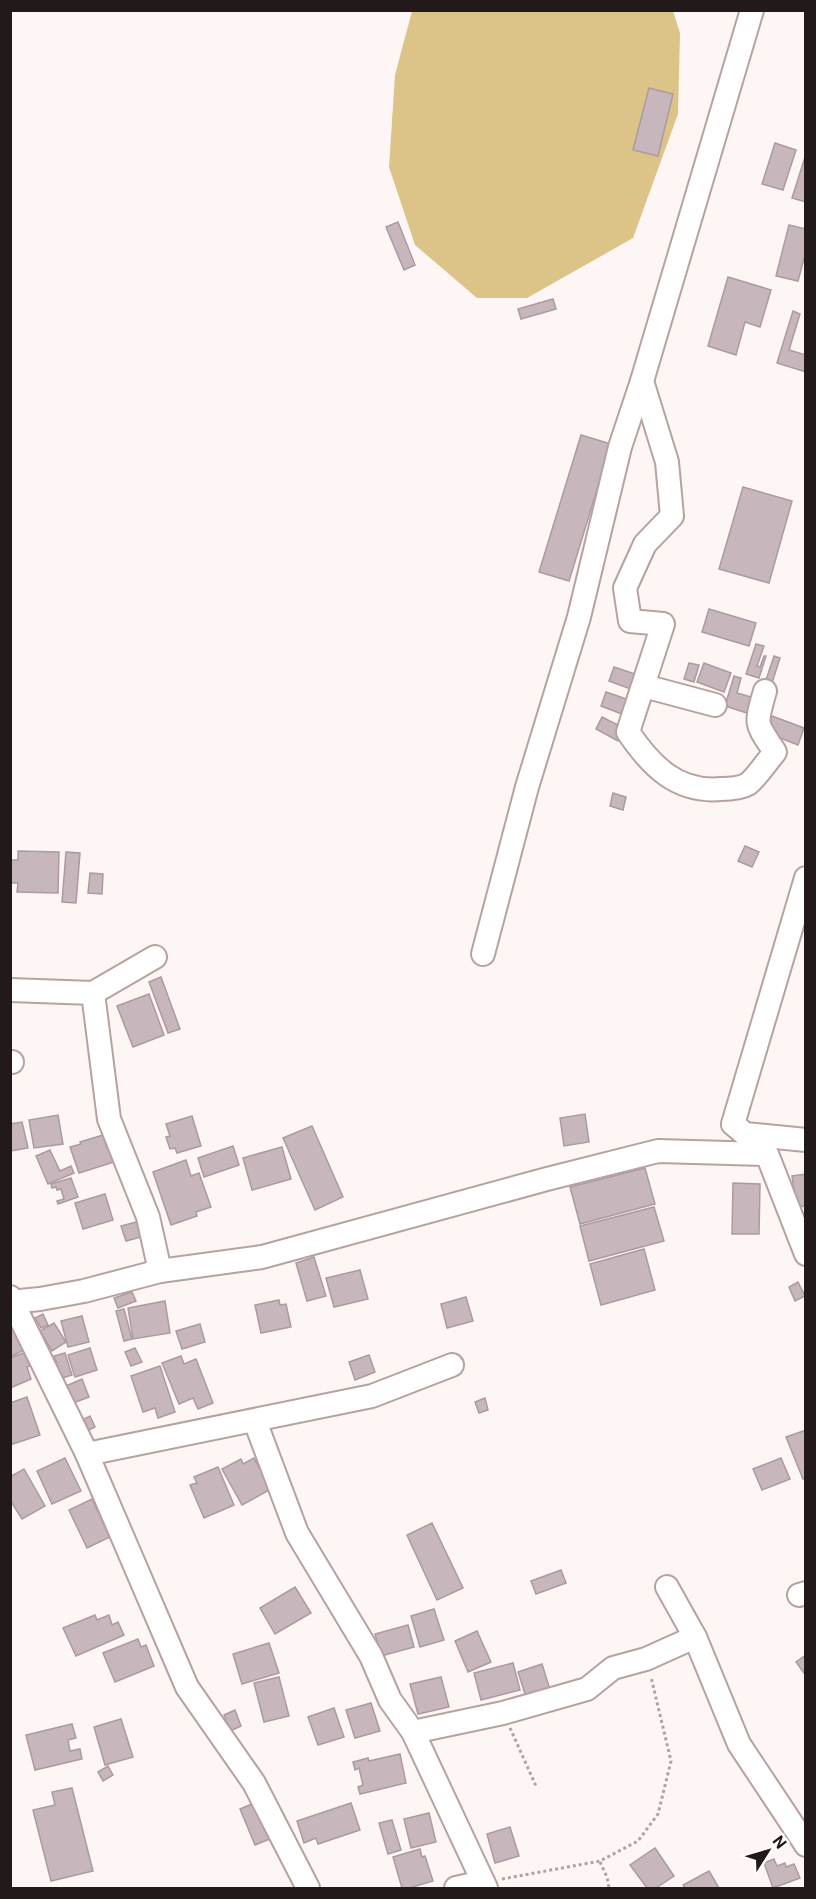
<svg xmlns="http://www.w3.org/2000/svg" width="816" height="1899" viewBox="0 0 816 1899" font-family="Roboto,sans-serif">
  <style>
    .green { fill: #dcc488 }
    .building { fill: #c8b6bd; stroke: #ac9aa1; stroke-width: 1.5 }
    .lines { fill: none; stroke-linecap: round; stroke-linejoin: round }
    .minor-casing { stroke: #b6a2a0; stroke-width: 26 }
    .path { stroke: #aca3a3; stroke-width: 3; stroke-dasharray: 3 3; stroke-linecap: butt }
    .minor { stroke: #fff; stroke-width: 22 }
  </style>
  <rect width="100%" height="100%" fill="#fef5f5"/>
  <!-- green -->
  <path class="green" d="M412,11H673L680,33L678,114L633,238L527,298H477L415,245L389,167L395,75Z"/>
  <!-- building -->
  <g class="building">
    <path d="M649,88L673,94L658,156L633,150Z"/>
    <path d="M775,143L796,150L783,190L762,184Z"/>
    <path d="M805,157H806V202L792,198Z"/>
    <path d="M398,222L415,265L404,270L386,227Z"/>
    <path d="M789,225L806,229V251L798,281L776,276Z"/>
    <path d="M728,277L771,290L760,327L745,322L736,355L708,346Z"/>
    <path d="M553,299L556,309L521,319L518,309Z"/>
    <path d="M793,311L800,314L789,350L806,355V372L777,363Z"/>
    <path d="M581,435L611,444L569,581L539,572Z"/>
    <path d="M743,487L792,501L769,583L719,569Z"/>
    <path d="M709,609L756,623L749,646L702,632Z"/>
    <path d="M756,644L764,646L757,666L760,667L764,656H766L759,678L746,674Z"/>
    <path d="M774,656L780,658L771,686L765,683Z"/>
    <path d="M689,663L699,665L694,682L684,679Z"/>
    <path d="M704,663L731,673L724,692L697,682Z"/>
    <path d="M614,667L641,676L636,691L609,681Z"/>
    <path d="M734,676L741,678L737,693L758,699L753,715L725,706Z"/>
    <path d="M606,692L632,701L627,716L601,706Z"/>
    <path d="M772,716L804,728L798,745L765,732Z"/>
    <path d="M602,717L624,728L618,741L596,729Z"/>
    <path d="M613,793L626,797L623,810L610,806Z"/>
    <path d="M745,846L759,852L752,867L738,861Z"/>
    <path d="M18,851L59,852L58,893L17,892L18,883H10V860H18Z"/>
    <path d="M66,852L80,853L76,903L62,902Z"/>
    <path d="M90,873L103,874L102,894L88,893Z"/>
    <path d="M161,977L180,1029L168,1033L149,982Z"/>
    <path d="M149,994L164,1035L133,1047L117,1006Z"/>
    <path d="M585,1114L589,1142L564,1146L560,1118Z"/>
    <path d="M58,1115L63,1144L34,1148L29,1120Z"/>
    <path d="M192,1116L201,1146L177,1153L175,1148L170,1149L166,1137L170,1136L166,1124Z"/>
    <path d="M22,1122L28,1148L10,1151V1124Z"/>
    <path d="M312,1126L343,1197L315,1210L283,1138Z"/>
    <path d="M103,1135L107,1148L112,1146L117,1161L79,1173L70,1147L81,1144L80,1142Z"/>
    <path d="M233,1146L239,1165L204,1177L198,1158Z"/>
    <path d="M282,1147L291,1179L252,1190L243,1158Z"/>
    <path d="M50,1150L60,1171L71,1166L74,1173L48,1184L36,1156Z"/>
    <path d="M186,1160L191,1176L199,1173L211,1207L196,1212L197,1216L171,1225L153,1172Z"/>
    <path d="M645,1168L655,1204L580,1224L570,1187Z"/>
    <path d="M806,1174V1206L796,1207L792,1176Z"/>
    <path d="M71,1178L78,1197L58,1204L57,1201L64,1199L61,1189L57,1190L56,1187L52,1188L51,1184Z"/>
    <path d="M733,1183L760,1184L759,1234H732Z"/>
    <path d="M105,1194L113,1220L83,1229L75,1203Z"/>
    <path d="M654,1207L664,1241L589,1261L580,1226Z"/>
    <path d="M144,1220L148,1235L126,1241L121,1226Z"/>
    <path d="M644,1249L655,1290L601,1305L590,1264Z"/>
    <path d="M314,1257L326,1296L307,1301L296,1263Z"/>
    <path d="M360,1270L368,1299L334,1307L326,1278Z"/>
    <path d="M798,1282L805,1296L795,1301L789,1287Z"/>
    <path d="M132,1292L136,1301L118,1308L114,1298Z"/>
    <path d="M466,1297L473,1321L447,1328L441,1304Z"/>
    <path d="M279,1300L280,1305L286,1304L291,1327L261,1333L255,1305Z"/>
    <path d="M165,1301L170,1333L133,1339L128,1308Z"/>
    <path d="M124,1309L132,1339L124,1341L116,1311Z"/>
    <path d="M43,1314L48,1325L41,1328L35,1318Z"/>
    <path d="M82,1316L89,1342L68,1347L61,1321Z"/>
    <path d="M10,1322L24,1350L10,1357Z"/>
    <path d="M54,1323L66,1342L52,1351L40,1331Z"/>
    <path d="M200,1324L205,1342L182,1349L176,1331Z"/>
    <path d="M90,1348L97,1370L75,1377L68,1355Z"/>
    <path d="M135,1348L142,1362L131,1366L125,1352Z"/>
    <path d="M29,1351L35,1364L27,1367L31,1379L10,1388V1358Z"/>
    <path d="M65,1353L72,1375L62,1378L54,1356Z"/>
    <path d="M369,1355L375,1372L355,1380L349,1362Z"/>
    <path d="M181,1356L184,1364L196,1359L213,1403L198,1409L193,1398L179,1404L162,1363Z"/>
    <path d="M160,1366L175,1412L158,1418L155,1408L143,1412L131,1376Z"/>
    <path d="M82,1379L89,1397L73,1403L66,1386Z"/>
    <path d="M27,1397L40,1435L10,1445V1403Z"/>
    <path d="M485,1398L488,1410L479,1413L475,1402Z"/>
    <path d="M90,1416L95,1427L87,1431L82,1420Z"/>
    <path d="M806,1430V1478L803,1479L786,1437Z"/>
    <path d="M65,1458L81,1491L52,1504L37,1471Z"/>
    <path d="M254,1458L271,1489L242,1505L222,1469L241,1459L243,1464Z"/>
    <path d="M781,1458L790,1479L762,1490L753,1469Z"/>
    <path d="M218,1467L234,1505L204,1518L190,1485L197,1483L194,1477Z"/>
    <path d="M24,1469L45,1506L22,1519L10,1500V1477Z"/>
    <path d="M92,1499L110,1537L87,1548L69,1510Z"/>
    <path d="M432,1523L463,1588L437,1600L407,1535Z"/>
    <path d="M561,1570L566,1583L536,1594L531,1581Z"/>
    <path d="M295,1587L311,1613L275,1634L260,1608Z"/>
    <path d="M434,1609L444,1640L420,1647L411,1616Z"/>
    <path d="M95,1615L97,1620L109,1615L112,1625L118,1622L124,1635L76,1656L63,1628Z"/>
    <path d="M408,1625L414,1647L381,1656L375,1634Z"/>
    <path d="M477,1631L491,1662L468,1672L455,1641Z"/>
    <path d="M138,1639L141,1647L146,1645L154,1666L115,1682L103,1653Z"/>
    <path d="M269,1643L279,1673L242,1684L233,1654Z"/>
    <path d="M806,1655V1676L796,1662Z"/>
    <path d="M513,1663L520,1690L481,1700L474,1673Z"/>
    <path d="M542,1664L551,1693L527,1700L518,1672Z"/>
    <path d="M279,1677L289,1716L264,1722L254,1683Z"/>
    <path d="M441,1677L449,1707L418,1714L410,1684Z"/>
    <path d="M371,1703L380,1731L355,1738L346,1710Z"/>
    <path d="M334,1708L344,1737L318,1745L308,1717Z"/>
    <path d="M235,1710L241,1726L230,1731L224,1715Z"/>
    <path d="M121,1719L133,1757L105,1765L94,1727Z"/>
    <path d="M72,1724L76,1738L68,1740L70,1751L80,1749L82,1759L35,1770L26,1735Z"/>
    <path d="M400,1754L406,1783L360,1794L358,1787L363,1785L359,1768L355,1770L353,1762L368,1758L369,1761Z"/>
    <path d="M108,1766L113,1775L103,1781L98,1772Z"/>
    <path d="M72,1788L93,1871L51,1881L33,1810L55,1805L52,1792Z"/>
    <path d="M257,1802L272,1838L255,1845L240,1809Z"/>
    <path d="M351,1803L360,1830L318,1844L316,1838L304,1843L297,1821Z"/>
    <path d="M429,1813L436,1842L411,1848L404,1819Z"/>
    <path d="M392,1820L401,1850L388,1854L379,1823Z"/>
    <path d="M510,1827L519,1856L495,1863L487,1834Z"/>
    <path d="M655,1848L674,1876L656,1888H647L630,1865Z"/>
    <path d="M420,1849L422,1857L425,1856L433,1881L409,1888H402L393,1857Z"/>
    <path d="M774,1859L777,1866L785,1863L786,1867L794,1864L800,1878L773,1888L764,1863Z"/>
    <path d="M709,1871L719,1888H685L683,1885Z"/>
  </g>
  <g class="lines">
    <defs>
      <g id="minor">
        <path d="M642,381L667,462L672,516L645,544L625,588L630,621L663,624L628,732C651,766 677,793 721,789C729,789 741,788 748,784C755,779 769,759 775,752C755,722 755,726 765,691"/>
        <path d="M644,686L715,705"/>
        <path d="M806,878L733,1124L745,1134L806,1140"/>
        <path d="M483,954L527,787L579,617L620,447L642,381L752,10"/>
        <path d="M10,990L93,993L155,957"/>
        <path d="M93,993L109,1119L148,1217L160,1271"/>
        <path d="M10,1062H12"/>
        <path d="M10,1297L87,1454L187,1687L254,1783L308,1888"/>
        <path d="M10,1302L40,1299L84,1291L160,1271L262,1257L547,1179L658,1151L767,1154L806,1254"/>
        <path d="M255,1421L297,1533L371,1656L390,1700L413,1732L486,1888"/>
        <path d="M87,1454L372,1396L452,1365"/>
        <path d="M667,1587L695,1637L739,1744L806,1845"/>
        <path d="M799,1595L806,1593"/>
        <path d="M413,1732L503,1713L587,1689L613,1668L646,1659L695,1637"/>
        <path d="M456,1888L483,1882"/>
      </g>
    </defs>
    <!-- minor casing -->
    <use href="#minor" class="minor-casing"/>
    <!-- path -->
    <g class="path">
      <path d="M510,1728L536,1786"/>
      <path d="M600,1862L607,1877L609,1888"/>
      <path d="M502,1879L600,1861L638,1841L658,1814L671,1761L651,1677"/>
    </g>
    <!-- minor -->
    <use href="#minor" class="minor"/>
  </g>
  <!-- border -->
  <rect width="816" height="1899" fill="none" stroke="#221a1a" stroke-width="24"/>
  <!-- north arrow -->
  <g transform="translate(768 1851) rotate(53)" stroke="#ffffff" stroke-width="4.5" paint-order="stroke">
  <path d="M0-4.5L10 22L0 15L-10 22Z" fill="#221a1a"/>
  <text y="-9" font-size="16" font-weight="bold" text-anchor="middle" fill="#221a1a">N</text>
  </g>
</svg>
